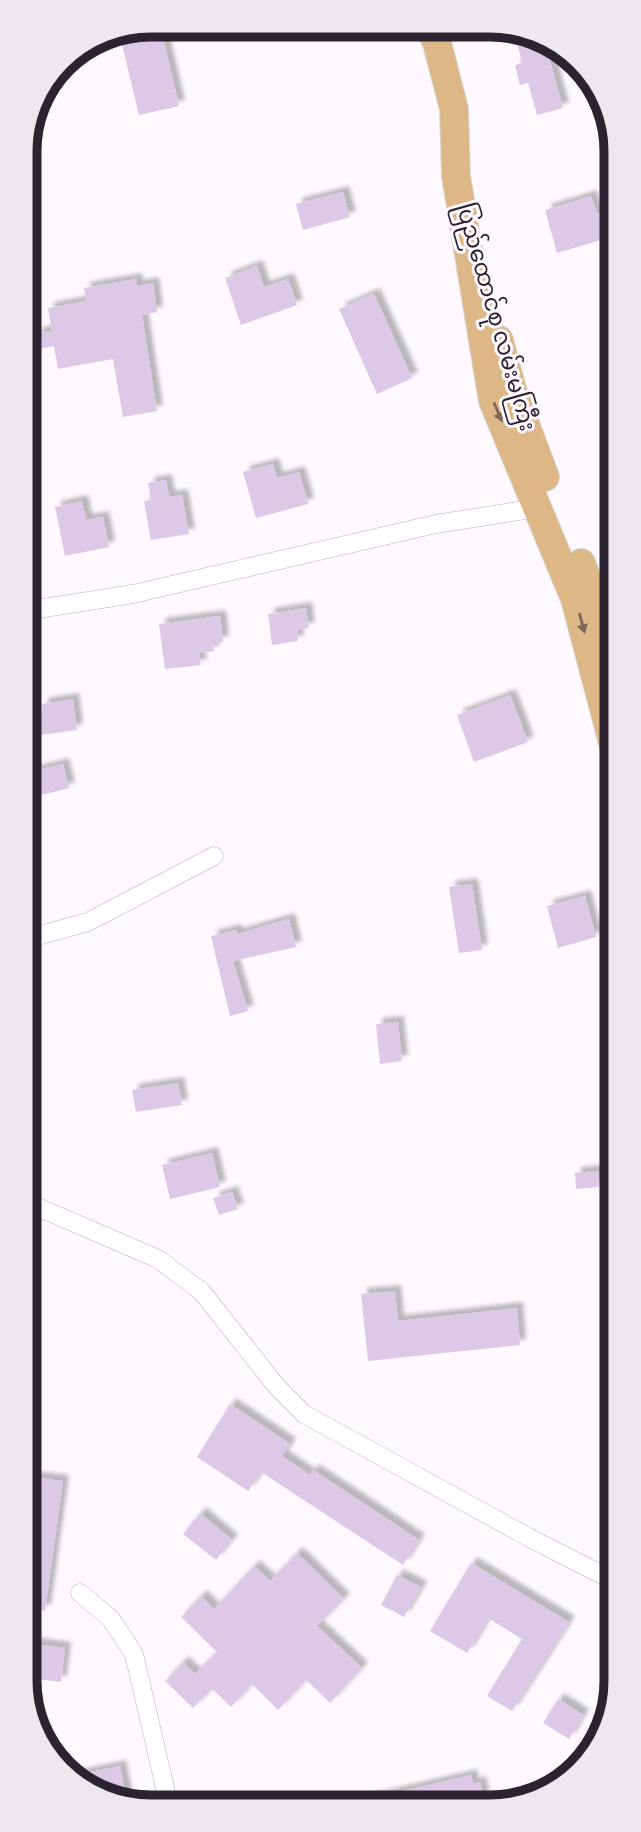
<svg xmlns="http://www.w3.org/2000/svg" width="641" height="1832" viewBox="0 0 641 1832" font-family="'Source Sans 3','Noto Sans Myanmar',sans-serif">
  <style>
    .building { fill: #dcc8e7; filter: url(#shadow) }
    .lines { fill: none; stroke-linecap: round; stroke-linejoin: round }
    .street-casing { stroke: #bfacca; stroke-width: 19 }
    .primary-casing { stroke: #d9d8da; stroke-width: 30 }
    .street { stroke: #fff; stroke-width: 18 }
    .primary { stroke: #deb786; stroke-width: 28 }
    .oneway { fill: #7c6657 }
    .labels { text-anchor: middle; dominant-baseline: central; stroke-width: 6; stroke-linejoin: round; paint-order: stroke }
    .street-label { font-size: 23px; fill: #2b2430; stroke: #fdf9ff }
    .rim { fill: none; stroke: #2b2430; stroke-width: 9 }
  </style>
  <defs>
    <filter id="shadow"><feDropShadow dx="6" dy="-6" stdDeviation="2" flood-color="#0004"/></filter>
  </defs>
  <rect width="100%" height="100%" fill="#fdf9ff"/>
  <!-- building -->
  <g class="building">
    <path d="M150,24L160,25L179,106L139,115L120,36Z"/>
    <path d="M513,27L545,43L563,108L537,115L528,83L520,85L515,65L522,63Z"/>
    <path d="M343,192L350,217L303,230L296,204Z"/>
    <path d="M591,196L597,214L609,210L613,227L601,230L604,239L557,253L545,210Z"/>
    <path d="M257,266L264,287L288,279L297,305L241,325L225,278Z"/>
    <path d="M136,279L137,286L153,283L157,312L142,315L157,411L123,417L113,359L58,369L54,346L38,349L36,333L52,331L48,308L86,301L84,288Z"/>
    <path d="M374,294L412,378L377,394L339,309Z"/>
    <path d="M273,464L277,478L299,472L308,504L256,518L243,472Z"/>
    <path d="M166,480L169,497L182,495L189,534L151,540L144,501L151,500L148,483Z"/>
    <path d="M82,501L86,520L103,517L109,547L65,556L55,507Z"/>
    <path d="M306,608L309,628L297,630L298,641L272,645L268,614Z"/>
    <path d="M220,616L223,642L213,643L214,651L199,653L201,665L165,669L159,624Z"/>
    <path d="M510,695L528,742L474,762L457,715Z"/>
    <path d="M73,699L77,730L26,737V717L43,715L42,704Z"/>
    <path d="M63,764L69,788L26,799V773Z"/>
    <path d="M472,884L482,950L459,953L449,887Z"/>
    <path d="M585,896L596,937L558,948L547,906Z"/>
    <path d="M289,919L296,947L233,961L248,1011L230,1016L211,936L236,930L237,934Z"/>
    <path d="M398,1022L402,1061L380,1064L376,1024Z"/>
    <path d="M178,1083L182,1105L136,1112L132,1090Z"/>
    <path d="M212,1153L220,1187L170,1199L162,1165Z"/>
    <path d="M598,1171L599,1187L576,1189L575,1173Z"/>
    <path d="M232,1192L238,1209L219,1215L213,1198Z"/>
    <path d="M395,1291L398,1321L517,1308L520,1345L368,1361L361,1294Z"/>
    <path d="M230,1404L290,1444L282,1456L310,1475L313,1470L419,1540L403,1565L261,1472L248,1491L197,1457Z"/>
    <path d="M28,1477L63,1481L45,1611L27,1609Z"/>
    <path d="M200,1513L232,1540L216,1560L183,1534Z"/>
    <path d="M297,1553L344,1599L317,1626L362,1668L330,1703L306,1680L278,1710L252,1684L231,1707L212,1689L193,1708L165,1681L183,1662L195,1674L217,1652L181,1617L201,1596L214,1609L254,1566L270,1581Z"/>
    <path d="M471,1563L569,1622L512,1711L487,1696L522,1639L488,1618L467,1653L430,1631Z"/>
    <path d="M397,1575L421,1587L404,1617L381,1605Z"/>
    <path d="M27,1643L65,1648L61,1682L27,1678Z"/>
    <path d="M558,1699L583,1715L569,1739L543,1723Z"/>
    <path d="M120,1766L128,1805L72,1776Z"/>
    <path d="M471,1775L473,1784L480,1782L485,1805H369L368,1799Z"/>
  </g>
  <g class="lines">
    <defs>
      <g id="street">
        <path d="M25,611L133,594L436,524L538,508"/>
        <path d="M26,939L88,922L214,856"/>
        <path d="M26,1202L158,1259L202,1292L277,1387L304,1414L528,1537L616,1582"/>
        <path d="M80,1593L111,1619L134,1654L169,1805"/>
      </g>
      <g id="primary">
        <path d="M429,26L437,43L454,109L456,176L493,401L575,599L615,751"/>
        <path d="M499,340L512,389L545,477"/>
        <path d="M581,563L615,652"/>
      </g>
    </defs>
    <!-- street casing -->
    <use href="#street" class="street-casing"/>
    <!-- primary casing -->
    <use href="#primary" class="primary-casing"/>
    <!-- street -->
    <use href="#street" class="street"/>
    <!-- primary -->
    <use href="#primary" class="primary"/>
  </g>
  <!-- one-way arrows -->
  <defs><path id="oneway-solid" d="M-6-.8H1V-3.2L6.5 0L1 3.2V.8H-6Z" transform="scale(1.75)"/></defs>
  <g class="oneway">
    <use href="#oneway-solid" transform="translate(498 412) rotate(67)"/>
    <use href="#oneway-solid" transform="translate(582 623) rotate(75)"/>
  </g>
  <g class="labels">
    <!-- street labels -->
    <g class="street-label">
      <text transform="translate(496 317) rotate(74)">ပြည်ထောင်စု လမ်းမကြီး</text>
    </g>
  </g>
  <!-- crop -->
  <path d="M0 0H641V1832H0ZM151 37H490A114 114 0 0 1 604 151V1681A114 114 0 0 1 490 1795H151A114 114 0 0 1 37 1681V151A114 114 0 0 1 151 37Z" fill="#ece8ee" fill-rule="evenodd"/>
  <path class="rim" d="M151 37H490A114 114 0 0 1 604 151V1681A114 114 0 0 1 490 1795H151A114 114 0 0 1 37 1681V151A114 114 0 0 1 151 37Z"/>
</svg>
